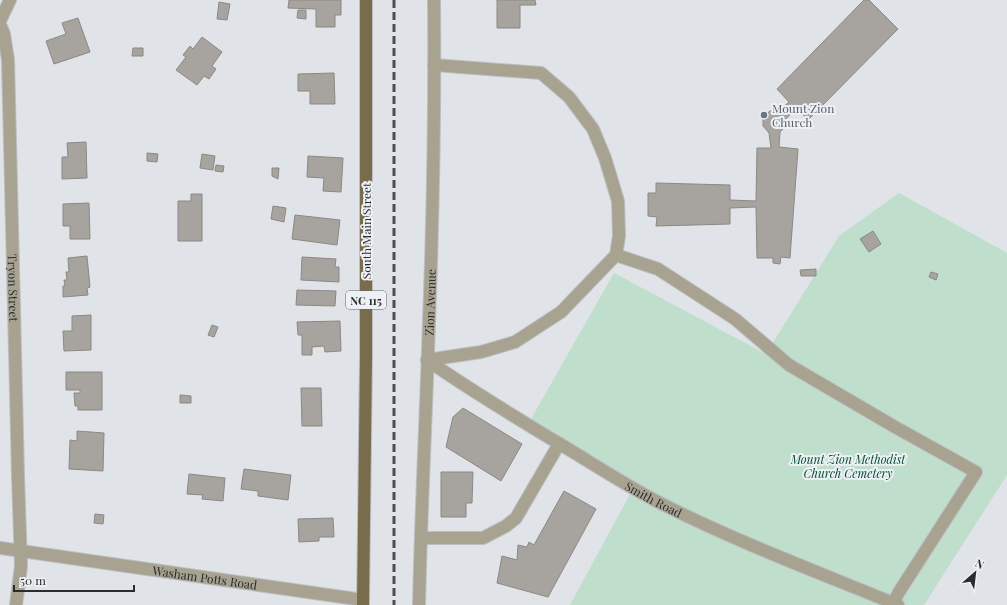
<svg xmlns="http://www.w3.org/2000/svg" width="1007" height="605" viewBox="0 0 1007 605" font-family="'Playfair Display',serif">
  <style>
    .green { fill: #bfdecc }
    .building { fill: #a7a4a0; stroke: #8b8885 }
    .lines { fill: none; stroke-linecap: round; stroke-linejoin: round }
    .minor-casing { stroke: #bcbec2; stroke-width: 14 }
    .major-casing { stroke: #bcbec2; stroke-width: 14 }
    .minor { stroke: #a8a291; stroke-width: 12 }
    .major { stroke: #786c4d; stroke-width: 12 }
    .rail { stroke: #4c4e4f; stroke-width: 3; stroke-dasharray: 8 4; stroke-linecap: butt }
    .worship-dot { fill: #6b7280; stroke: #edf0f4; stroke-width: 1.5 }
    .labels { text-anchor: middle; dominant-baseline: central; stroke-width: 4; stroke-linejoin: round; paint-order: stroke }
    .shield { fill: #edf0f4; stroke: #646668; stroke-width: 1 }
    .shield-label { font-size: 11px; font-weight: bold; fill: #2a2b2c }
    .worship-label { font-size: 12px; fill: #5b616d; stroke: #edf0f4; text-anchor: start }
    .street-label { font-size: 12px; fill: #2a2b2c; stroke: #edf0f4 }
    .park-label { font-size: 12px; font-style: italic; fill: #005032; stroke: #edf0f4 }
  </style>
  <rect width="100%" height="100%" fill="#e0e3e7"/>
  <!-- green -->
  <path class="green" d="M899,193L1007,253V475L924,605H570L636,483L531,419L614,273L766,354L839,236Z"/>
  <!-- building -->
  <g class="building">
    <path d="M289,0H341V15H335V27H316V9L288,8Z"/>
    <path d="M497,0H535L536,5H520V28H497Z"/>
    <path d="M864,0H869L898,29L808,120L796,108L785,120V127L780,132L779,147L798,149L790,258L781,257L780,264L773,263V258H757L756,207L730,208V224L656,226L657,217L648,216V193H656V183L730,185V200L756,201L757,148H771L769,133L763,126V117L770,111H779L789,102L777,89Z"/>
    <path d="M219,2L230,4L227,20L217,19Z"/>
    <path d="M298,10H306V19L297,18Z"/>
    <path d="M78,18L90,52L54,64L46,41L66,34L62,23Z"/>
    <path d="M202,37L222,52L212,66L216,69L209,79L204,76L197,85L176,70L186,57L183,55L190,46L193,49Z"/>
    <path d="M133,48H143V56H132Z"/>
    <path d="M334,73L335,104H310V91H298V74Z"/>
    <path d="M86,142L87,178L62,179V157H68L67,143Z"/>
    <path d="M147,153L158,154L157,162L147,161Z"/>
    <path d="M202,154L215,156L213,170L200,168Z"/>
    <path d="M308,156L343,158L341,192L323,191L324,178L307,177Z"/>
    <path d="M216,165L224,166L223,172L215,171Z"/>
    <path d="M272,168H279L278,179L272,176Z"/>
    <path d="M191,194H202V241H178V201H191Z"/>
    <path d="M89,203L90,239H70V226H63V204Z"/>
    <path d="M273,206L286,208L284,222L271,219Z"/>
    <path d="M295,215L340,220L337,245L292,239Z"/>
    <path d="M873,231L881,244L869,252L860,239Z"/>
    <path d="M87,256L90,287L87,288L88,295L63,297V286H65L64,280H67L66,272H69L68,258Z"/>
    <path d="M302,257L336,259L335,267H339V282L301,280Z"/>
    <path d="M816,269V276H801L800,270Z"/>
    <path d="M931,272L938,274L936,280L929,277Z"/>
    <path d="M297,290L336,291L335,306L296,305Z"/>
    <path d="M91,315V350L64,351L63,331H72V316Z"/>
    <path d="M340,321L341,351L325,352L324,346L312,347V355H302V335H298L297,322Z"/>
    <path d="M212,325L218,327L214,337L208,335Z"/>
    <path d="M66,372H102V410H78V406H75L74,393H80V390H66Z"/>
    <path d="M301,388H321L322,426H302Z"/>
    <path d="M180,395L191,396V403H180Z"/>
    <path d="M463,408L522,444L501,481L446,447L453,417Z"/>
    <path d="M77,431L104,433L103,471L69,469L70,440L77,441Z"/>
    <path d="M244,469L291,475L288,500L258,496V491L241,489Z"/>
    <path d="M441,472H473L472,503H466V517H441Z"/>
    <path d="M189,474L225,478L223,501L202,499L203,495L187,494Z"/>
    <path d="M564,491L596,509L548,597L497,583L502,556L517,560L518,545L527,547L529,542L534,545Z"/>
    <path d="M95,514L104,515L103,524L94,523Z"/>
    <path d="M333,518L334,537H319V541L299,542L298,519Z"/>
  </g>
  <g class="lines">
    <defs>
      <g id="minor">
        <path d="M0,21L10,0"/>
        <path id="s1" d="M0,24L4,34L8,60L18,476L21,566L16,605"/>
        <path d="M616,255L658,269L735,319L789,365L895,427L976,472L899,592L893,603"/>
        <path d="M427,360L481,352L515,342L561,312L616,255L619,236L618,201L605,158L593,129L569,97L541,73L434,65"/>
        <path id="s2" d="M427,360C472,391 518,419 565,447C598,467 630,488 664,505C740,543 820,573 898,605"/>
        <path d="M421,538H483L506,526L516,518L559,444"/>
        <path id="s3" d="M0,548L363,600"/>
        <path id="s4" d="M419,605C421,511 426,417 429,322C433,215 435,107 434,0"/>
      </g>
      <path id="major" d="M363,605L366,358V0"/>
    </defs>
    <!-- minor casing -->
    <use href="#minor" class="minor-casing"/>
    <!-- major casing -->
    <use href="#major" class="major-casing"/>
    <!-- minor -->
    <use href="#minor" class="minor"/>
    <!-- major -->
    <use href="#major" class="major"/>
    <!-- rail -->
    <path class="rail" d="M394,0V605"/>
  </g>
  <!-- markers -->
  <circle class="worship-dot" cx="764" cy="115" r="4"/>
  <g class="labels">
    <!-- shield labels -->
    <rect class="shield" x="346" y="291" width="40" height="18" rx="3"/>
    <g class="shield-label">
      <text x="366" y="300">NC 115</text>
    </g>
    <!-- worship labels -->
    <g class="worship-label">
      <text x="772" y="108">Mount Zion<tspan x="772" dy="14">Church</tspan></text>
    </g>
    <!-- street labels -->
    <g class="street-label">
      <text transform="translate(366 231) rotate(-90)">South Main Street</text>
      <text stroke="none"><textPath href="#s1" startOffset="265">Tryon Street</textPath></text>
      <text stroke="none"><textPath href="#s4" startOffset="303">Zion Avenue</textPath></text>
      <text stroke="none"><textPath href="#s2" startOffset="266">Smith Road</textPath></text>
      <text stroke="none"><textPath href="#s3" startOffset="207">Washam Potts Road</textPath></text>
    </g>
    <!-- park labels -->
    <g class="park-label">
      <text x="848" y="459">Mount Zion Methodist<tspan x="848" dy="14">Church Cemetery</tspan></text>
    </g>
  </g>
  <!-- north arrow -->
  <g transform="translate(975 573) rotate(28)" stroke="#edf0f4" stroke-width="3" paint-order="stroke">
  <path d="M0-3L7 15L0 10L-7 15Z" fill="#2a2b2c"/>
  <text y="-6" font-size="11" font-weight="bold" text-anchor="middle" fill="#2a2b2c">N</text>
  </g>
  <!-- scale -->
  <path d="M14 585v6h120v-6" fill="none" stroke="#2a2b2c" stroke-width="2"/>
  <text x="20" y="585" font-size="12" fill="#2a2b2c" stroke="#edf0f4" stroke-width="3" paint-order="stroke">50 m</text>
</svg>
